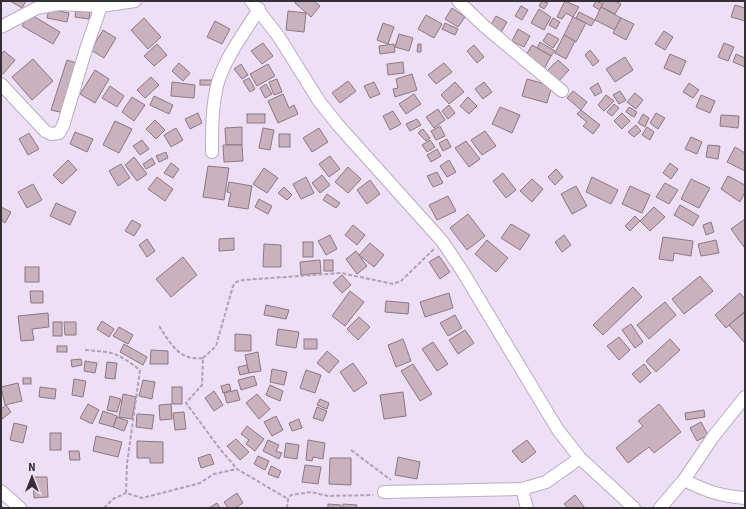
<svg xmlns="http://www.w3.org/2000/svg" width="746" height="509" viewBox="0 0 746 509" font-family="'Source Sans 3',sans-serif">
  <style>
    .building { fill: #c9b1bd; stroke: #8d7782 }
    .lines { fill: none; stroke-linecap: round; stroke-linejoin: round }
    .minor-casing { stroke: #b9adc1; stroke-width: 14 }
    .path { stroke: #aea3b4; stroke-width: 2; stroke-dasharray: 4 2; stroke-linecap: butt }
    .minor { stroke: #fff; stroke-width: 12 }
  </style>
  <rect width="100%" height="100%" fill="#eddff5"/>
  <!-- building -->
  <g class="building">
    <path d="M10,1H26L22,8Z"/>
    <path d="M296,1H314L320,6L311,17L295,3Z"/>
    <path d="M542,1L548,3L544,9L539,6Z"/>
    <path d="M565,1L579,7L573,17L566,13L562,19L557,17Z"/>
    <path d="M596,1L603,4L600,10L593,6Z"/>
    <path d="M604,1H616L621,4L615,14L601,7Z"/>
    <path d="M735,5L745,8V21L731,17Z"/>
    <path d="M521,6L528,10L522,20L515,16Z"/>
    <path d="M601,7L621,18L615,30L595,20Z"/>
    <path d="M452,8L465,17L458,27L445,19Z"/>
    <path d="M49,9L69,13L67,22L47,18Z"/>
    <path d="M539,9L551,17L544,30L531,23Z"/>
    <path d="M76,10L90,12L89,19L75,17Z"/>
    <path d="M288,11L306,13L304,32L286,30Z"/>
    <path d="M579,12L595,20L591,26L576,18Z"/>
    <path d="M30,14L60,32L53,44L22,26Z"/>
    <path d="M426,15L442,24L434,38L418,29Z"/>
    <path d="M496,16L507,22L499,36L488,30Z"/>
    <path d="M573,17L586,23L576,42L564,35Z"/>
    <path d="M144,18L161,37L148,49L131,30Z"/>
    <path d="M553,18L560,22L556,29L549,25Z"/>
    <path d="M621,18L634,24L626,40L613,33Z"/>
    <path d="M215,21L230,29L222,44L207,37Z"/>
    <path d="M383,23L394,27L388,44L377,40Z"/>
    <path d="M445,23L458,29L455,35L442,29Z"/>
    <path d="M518,29L530,36L524,47L512,41Z"/>
    <path d="M103,30L116,38L104,58L91,50Z"/>
    <path d="M664,31L673,37L665,50L655,44Z"/>
    <path d="M548,33L559,39L553,48L543,41Z"/>
    <path d="M399,34L413,38L409,51L395,47Z"/>
    <path d="M564,35L575,41L566,59L555,53Z"/>
    <path d="M540,42L555,51L551,56L537,48Z"/>
    <path d="M263,43L273,56L262,64L251,51Z"/>
    <path d="M724,43L734,47L728,61L718,57Z"/>
    <path d="M157,44L167,55L154,66L144,56Z"/>
    <path d="M394,44L395,52L380,54L379,46Z"/>
    <path d="M418,44H421V52H417Z"/>
    <path d="M474,45L484,57L477,63L467,51Z"/>
    <path d="M532,45L551,56L544,69L525,57Z"/>
    <path d="M590,50L599,61L593,66L585,55Z"/>
    <path d="M4,51L15,60L3,74L1,73V55Z"/>
    <path d="M670,54L686,61L680,75L664,68Z"/>
    <path d="M736,54L745,58V67L733,62Z"/>
    <path d="M625,57L633,70L615,82L606,69Z"/>
    <path d="M33,59L53,81L32,100L12,77Z"/>
    <path d="M67,60L80,64L64,113L51,110Z"/>
    <path d="M558,60L569,70L558,82L547,71Z"/>
    <path d="M403,62L404,73L388,75L387,64Z"/>
    <path d="M179,63L190,73L183,81L172,71Z"/>
    <path d="M444,63L452,72L436,84L428,75Z"/>
    <path d="M241,64L248,75L242,79L234,69Z"/>
    <path d="M268,64L275,76L257,86L250,74Z"/>
    <path d="M95,70L109,79L95,103L80,94Z"/>
    <path d="M412,74L417,90L395,97L393,89L398,88L396,79Z"/>
    <path d="M151,77L159,85L145,98L137,90Z"/>
    <path d="M249,78L255,89L250,92L243,81Z"/>
    <path d="M277,79L282,92L274,95L269,82Z"/>
    <path d="M527,79L552,86L547,103L522,96Z"/>
    <rect x="200" y="80" width="13" height="5"/>
    <path d="M348,81L356,91L340,103L332,93Z"/>
    <path d="M172,82L195,85L194,98L171,96Z"/>
    <path d="M374,82L380,94L370,98L364,86Z"/>
    <path d="M455,82L464,92L449,104L441,95Z"/>
    <path d="M484,82L492,92L483,99L475,89Z"/>
    <path d="M598,83L602,92L595,96L590,88Z"/>
    <path d="M689,83L699,90L693,98L683,92Z"/>
    <path d="M266,84L272,94L265,98L260,88Z"/>
    <path d="M110,86L124,96L117,107L102,98Z"/>
    <path d="M573,91L587,102L581,110L567,98Z"/>
    <path d="M620,91L626,100L619,104L613,95Z"/>
    <path d="M635,93L643,100L636,109L627,102Z"/>
    <path d="M283,94L289,108L294,105L298,114L278,123L268,101Z"/>
    <path d="M414,94L421,104L406,114L399,104Z"/>
    <path d="M606,95L614,101L604,111L598,105Z"/>
    <path d="M701,95L715,101L710,113L696,107Z"/>
    <path d="M154,96L173,105L169,114L150,105Z"/>
    <path d="M132,97L145,105L134,121L122,112Z"/>
    <path d="M468,97L477,106L469,114L460,106Z"/>
    <path d="M614,104L619,108L612,116L607,112Z"/>
    <path d="M449,105L455,113L448,119L442,111Z"/>
    <path d="M500,107L520,115L512,133L492,124Z"/>
    <path d="M629,107L637,112L634,117L626,112Z"/>
    <path d="M438,109L445,120L434,128L426,117Z"/>
    <path d="M581,110L600,125L593,134L583,126L587,122L577,114Z"/>
    <path d="M393,111L401,124L390,130L383,116Z"/>
    <path d="M198,113L202,123L190,129L185,119Z"/>
    <path d="M622,113L630,121L622,129L614,121Z"/>
    <path d="M656,113L665,118L658,129L650,123Z"/>
    <rect x="247" y="114" width="18" height="9"/>
    <path d="M643,114L649,118L645,127L638,123Z"/>
    <path d="M721,115L739,116L738,128L720,126Z"/>
    <path d="M417,119L421,125L410,131L406,124Z"/>
    <path d="M155,120L165,130L156,139L146,129Z"/>
    <path d="M115,121L132,129L119,153L103,145Z"/>
    <path d="M636,125L641,131L634,137L628,132Z"/>
    <path d="M440,126L445,136L436,140L431,131Z"/>
    <path d="M242,127V145H226L225,128Z"/>
    <path d="M647,127L654,132L650,140L642,135Z"/>
    <path d="M176,128L183,140L171,147L164,135Z"/>
    <path d="M263,128L274,130L270,150L259,148Z"/>
    <path d="M319,128L328,142L312,152L303,138Z"/>
    <path d="M423,129L430,138L426,141L418,133Z"/>
    <path d="M485,131L496,146L482,155L471,140Z"/>
    <path d="M75,132L93,139L87,152L70,144Z"/>
    <path d="M29,133L39,149L28,155L19,139Z"/>
    <rect x="279" y="134" width="11" height="13"/>
    <path d="M691,137L702,142L697,154L685,149Z"/>
    <path d="M447,139L451,147L443,151L439,143Z"/>
    <path d="M142,140L149,149L140,155L133,146Z"/>
    <path d="M430,140L435,147L427,152L422,145Z"/>
    <path d="M466,141L480,159L469,167L455,148Z"/>
    <path d="M223,145H242L243,161L224,162Z"/>
    <path d="M708,145L720,146L718,159L706,157Z"/>
    <path d="M735,147L745,153V171L727,162Z"/>
    <path d="M437,149L441,156L431,162L427,155Z"/>
    <path d="M166,152L168,158L159,162L156,156Z"/>
    <path d="M330,156L340,169L329,177L319,164Z"/>
    <path d="M134,157L147,174L137,181L125,165Z"/>
    <path d="M152,158L155,164L146,169L143,164Z"/>
    <path d="M68,160L77,170L62,184L53,175Z"/>
    <path d="M449,160L456,172L447,177L440,166Z"/>
    <path d="M171,163L179,169L173,178L164,173Z"/>
    <path d="M670,163L678,169L671,179L663,173Z"/>
    <path d="M121,164L130,178L118,186L109,171Z"/>
    <path d="M208,166L229,168L224,200L203,197Z"/>
    <path d="M348,167L361,179L348,193L335,182Z"/>
    <path d="M264,168L278,178L267,193L253,184Z"/>
    <path d="M556,169L563,177L555,185L548,177Z"/>
    <path d="M437,172L443,183L433,187L427,176Z"/>
    <path d="M503,173L516,190L506,198L493,181Z"/>
    <path d="M322,175L330,185L320,193L312,183Z"/>
    <path d="M728,176L745,185V192L740,202L721,189Z"/>
    <path d="M157,177L173,189L165,201L148,189Z"/>
    <path d="M306,177L314,193L301,199L293,184Z"/>
    <path d="M592,177L618,190L611,204L586,192Z"/>
    <path d="M532,179L543,189L532,202L520,191Z"/>
    <path d="M691,179L710,188L699,208L681,199Z"/>
    <path d="M370,180L380,194L367,204L357,190Z"/>
    <path d="M229,182L252,186L248,209L228,206L231,193L227,192Z"/>
    <path d="M665,183L678,190L669,204L656,197Z"/>
    <path d="M33,184L42,200L27,208L18,192Z"/>
    <path d="M576,186L587,206L572,214L561,194Z"/>
    <path d="M630,186L650,195L642,213L622,204Z"/>
    <path d="M284,187L292,195L287,200L278,193Z"/>
    <path d="M327,194L340,203L336,208L323,200Z"/>
    <path d="M448,196L456,211L437,220L429,205Z"/>
    <path d="M259,199L272,206L268,214L255,207Z"/>
    <path d="M56,203L76,212L70,225L50,216Z"/>
    <path d="M680,205L699,216L693,226L674,215Z"/>
    <path d="M1,207L11,212L5,223L1,220Z"/>
    <path d="M654,207L665,217L650,231L640,221Z"/>
    <path d="M468,214L485,236L467,250L450,228Z"/>
    <path d="M635,216L640,221L630,231L625,226Z"/>
    <path d="M745,219V246L744,247L731,229Z"/>
    <path d="M132,220L141,225L134,236L125,231Z"/>
    <path d="M711,222L714,232L706,235L703,225Z"/>
    <path d="M511,224L530,235L520,250L501,238Z"/>
    <path d="M353,225L365,235L357,245L345,235Z"/>
    <path d="M330,235L337,249L326,255L318,241Z"/>
    <path d="M564,235L571,245L562,252L555,242Z"/>
    <path d="M663,237L693,241L691,256L674,253L673,261L659,259Z"/>
    <path d="M234,238V250L219,251V239Z"/>
    <path d="M147,239L155,251L147,257L139,245Z"/>
    <path d="M487,240L508,258L496,272L475,254Z"/>
    <path d="M716,240L719,253L701,256L698,244Z"/>
    <rect x="303" y="242" width="10" height="15"/>
    <path d="M370,243L384,255L374,267L359,255Z"/>
    <path d="M264,244L281,245V267H263Z"/>
    <path d="M356,251L367,266L357,274L346,259Z"/>
    <path d="M439,256L450,272L440,279L429,262Z"/>
    <path d="M183,257L197,275L171,297L156,279Z"/>
    <path d="M320,260L321,273L301,275L300,262Z"/>
    <rect x="324" y="260" width="9" height="11"/>
    <rect x="25" y="267" width="14" height="15"/>
    <path d="M342,275L351,285L342,293L333,283Z"/>
    <path d="M700,276L713,291L684,314L672,299Z"/>
    <path d="M633,287L642,297L603,335L593,325Z"/>
    <path d="M30,291H43V303H31Z"/>
    <path d="M350,291L364,302L345,326L332,316Z"/>
    <path d="M449,293L453,308L425,317L420,302Z"/>
    <path d="M740,293L745,299V311L726,328L715,315Z"/>
    <path d="M386,301L409,303L408,314L385,312Z"/>
    <path d="M665,302L676,315L649,339L637,325Z"/>
    <path d="M266,305L289,310L286,319L264,315Z"/>
    <path d="M745,312V342H744L729,325Z"/>
    <path d="M48,313L49,327L32,329L34,340L21,341L18,316Z"/>
    <path d="M455,315L462,328L448,336L440,323Z"/>
    <path d="M359,317L370,327L358,340L347,329Z"/>
    <path d="M102,321L114,329L109,337L97,329Z"/>
    <rect x="53" y="322" width="9" height="14"/>
    <path d="M64,322H76V335H65Z"/>
    <path d="M631,324L643,342L635,348L622,330Z"/>
    <path d="M119,327L133,335L128,344L113,336Z"/>
    <path d="M278,329L299,332L296,348L276,345Z"/>
    <path d="M465,330L474,343L458,354L449,340Z"/>
    <path d="M235,334L251,335V351H235Z"/>
    <path d="M619,337L630,350L619,360L607,346Z"/>
    <rect x="304" y="339" width="13" height="10"/>
    <path d="M403,339L411,361L396,367L388,345Z"/>
    <path d="M670,339L680,350L656,372L646,361Z"/>
    <path d="M433,342L448,364L437,371L422,349Z"/>
    <path d="M124,344L147,357L143,365L120,352Z"/>
    <rect x="57" y="346" width="10" height="6"/>
    <path d="M151,350L168,351V364H150Z"/>
    <path d="M327,351L339,361L329,373L317,363Z"/>
    <path d="M258,352L261,371L249,373L245,355Z"/>
    <path d="M81,359L82,365L72,367L71,360Z"/>
    <path d="M85,361L97,363L95,373L84,371Z"/>
    <path d="M107,362L117,363L115,379L105,378Z"/>
    <path d="M353,363L367,383L354,392L340,372Z"/>
    <path d="M413,364L432,394L420,401L401,371Z"/>
    <path d="M644,364L651,373L640,383L632,374Z"/>
    <path d="M247,365L249,373L240,375L238,367Z"/>
    <path d="M272,369L287,372L284,385L270,382Z"/>
    <path d="M306,370L321,375L315,393L300,388Z"/>
    <path d="M254,376L257,385L241,390L238,380Z"/>
    <rect x="23" y="378" width="8" height="6"/>
    <path d="M74,379L86,381L83,397L72,395Z"/>
    <path d="M143,380L155,382L152,399L139,396Z"/>
    <path d="M18,383L22,401L5,405L1,387Z"/>
    <path d="M229,384L231,390L223,393L221,386Z"/>
    <path d="M270,385L283,391L280,401L266,395Z"/>
    <path d="M40,387L56,389L55,399L39,397Z"/>
    <rect x="172" y="387" width="10" height="17"/>
    <path d="M237,390L240,400L227,403L224,393Z"/>
    <path d="M214,391L223,405L214,411L205,398Z"/>
    <path d="M403,392L406,416L384,419L380,395Z"/>
    <path d="M123,394L136,397L132,419L119,417Z"/>
    <path d="M257,394L270,409L259,419L246,403Z"/>
    <path d="M110,396L121,399L117,412L107,410Z"/>
    <path d="M320,399L329,403L327,409L317,405Z"/>
    <path d="M88,404L99,410L92,424L80,418Z"/>
    <path d="M171,404L172,419L160,420L159,405Z"/>
    <path d="M659,404L681,432L654,453L649,447L628,463L616,448L643,426L638,421Z"/>
    <path d="M6,405L11,412L2,419L1,409Z"/>
    <path d="M317,407L327,411L323,421L313,418Z"/>
    <path d="M704,410L705,417L686,420L685,413Z"/>
    <path d="M103,411L117,416L113,427L99,423Z"/>
    <path d="M184,412L186,429L175,430L173,413Z"/>
    <path d="M137,414L154,415L152,429L136,427Z"/>
    <path d="M276,416L283,430L272,436L264,422Z"/>
    <path d="M117,417L128,421L124,431L113,427Z"/>
    <path d="M299,419L302,428L292,431L289,423Z"/>
    <path d="M701,422L708,435L697,441L690,428Z"/>
    <path d="M14,423L27,426L23,443L10,440Z"/>
    <path d="M247,426L264,439L255,451L246,444L249,440L241,434Z"/>
    <rect x="50" y="433" width="11" height="17"/>
    <path d="M96,436L122,442L118,457L93,451Z"/>
    <path d="M236,439L249,452L240,460L227,446Z"/>
    <path d="M268,440L279,445L276,451L282,453L279,459L263,451Z"/>
    <path d="M308,440L325,443L323,459L313,457L312,461L306,460Z"/>
    <path d="M527,440L536,452L522,463L512,451Z"/>
    <path d="M137,441L163,442V463H150V458H137Z"/>
    <path d="M286,443L299,445L297,459L284,457Z"/>
    <path d="M69,451H79L80,460H70Z"/>
    <path d="M210,454L214,464L201,468L198,458Z"/>
    <path d="M258,456L269,461L265,470L254,464Z"/>
    <path d="M398,457L420,462L417,479L395,475Z"/>
    <path d="M330,458H351V485L329,484Z"/>
    <path d="M305,465L321,467L318,484L302,482Z"/>
    <path d="M271,466L281,471L278,478L268,474Z"/>
    <path d="M33,477H47L48,497L34,498Z"/>
    <path d="M237,493L243,503L235,508H228L224,502Z"/>
    <path d="M575,495L585,508H568L564,504Z"/>
    <path d="M217,503L220,508H209Z"/>
    <path d="M328,504L341,505V508H328Z"/>
    <path d="M343,504L357,505L356,508H343Z"/>
  </g>
  <g class="lines">
    <defs>
      <g id="minor">
        <path d="M251,1L279,37L319,101L338,125L442,241L461,269L558,430L580,458L634,508"/>
        <path d="M458,1L484,26L562,91"/>
        <path d="M1,27L37,8L58,4L101,6L135,1"/>
        <path d="M1,84L45,131L51,134L59,133L63,126L86,49L101,6"/>
        <path d="M212,152C212,129 212,104 218,82C226,56 245,32 259,9"/>
        <path d="M684,480C706,491 720,496 745,498"/>
        <path d="M522,489L527,508"/>
        <path d="M1,491L20,508"/>
        <path d="M384,492L522,489L546,482L580,458"/>
        <path d="M660,508L684,480L713,437L745,397"/>
      </g>
    </defs>
    <!-- minor casing -->
    <use href="#minor" class="minor-casing"/>
    <!-- path -->
    <g class="path">
      <path d="M159,326C171,344 179,361 203,358L202,385L186,403L220,449L237,469L288,499"/>
      <path d="M85,350C114,352 116,352 140,370L127,464L126,493L142,498L200,483L214,474L237,469"/>
      <path d="M203,358L216,346L233,286L236,282L243,280L341,273L393,284L401,281L434,249"/>
      <path d="M351,450L391,480"/>
      <path d="M104,508L113,499L126,493"/>
      <path d="M287,508L288,499L291,495L311,492L328,496L373,495"/>
    </g>
    <!-- minor -->
    <use href="#minor" class="minor"/>
  </g>
  <!-- border -->
  <rect width="746" height="509" fill="none" stroke="#342e36" stroke-width="4"/>
  <!-- north arrow -->
  <g transform="translate(32 477)" stroke="#eddff5" stroke-width="3" paint-order="stroke">
  <path d="M0-3L7 15L0 10L-7 15Z" fill="#342e36"/>
  <text y="-6" font-size="11" font-weight="bold" text-anchor="middle" fill="#342e36">N</text>
  </g>
</svg>
